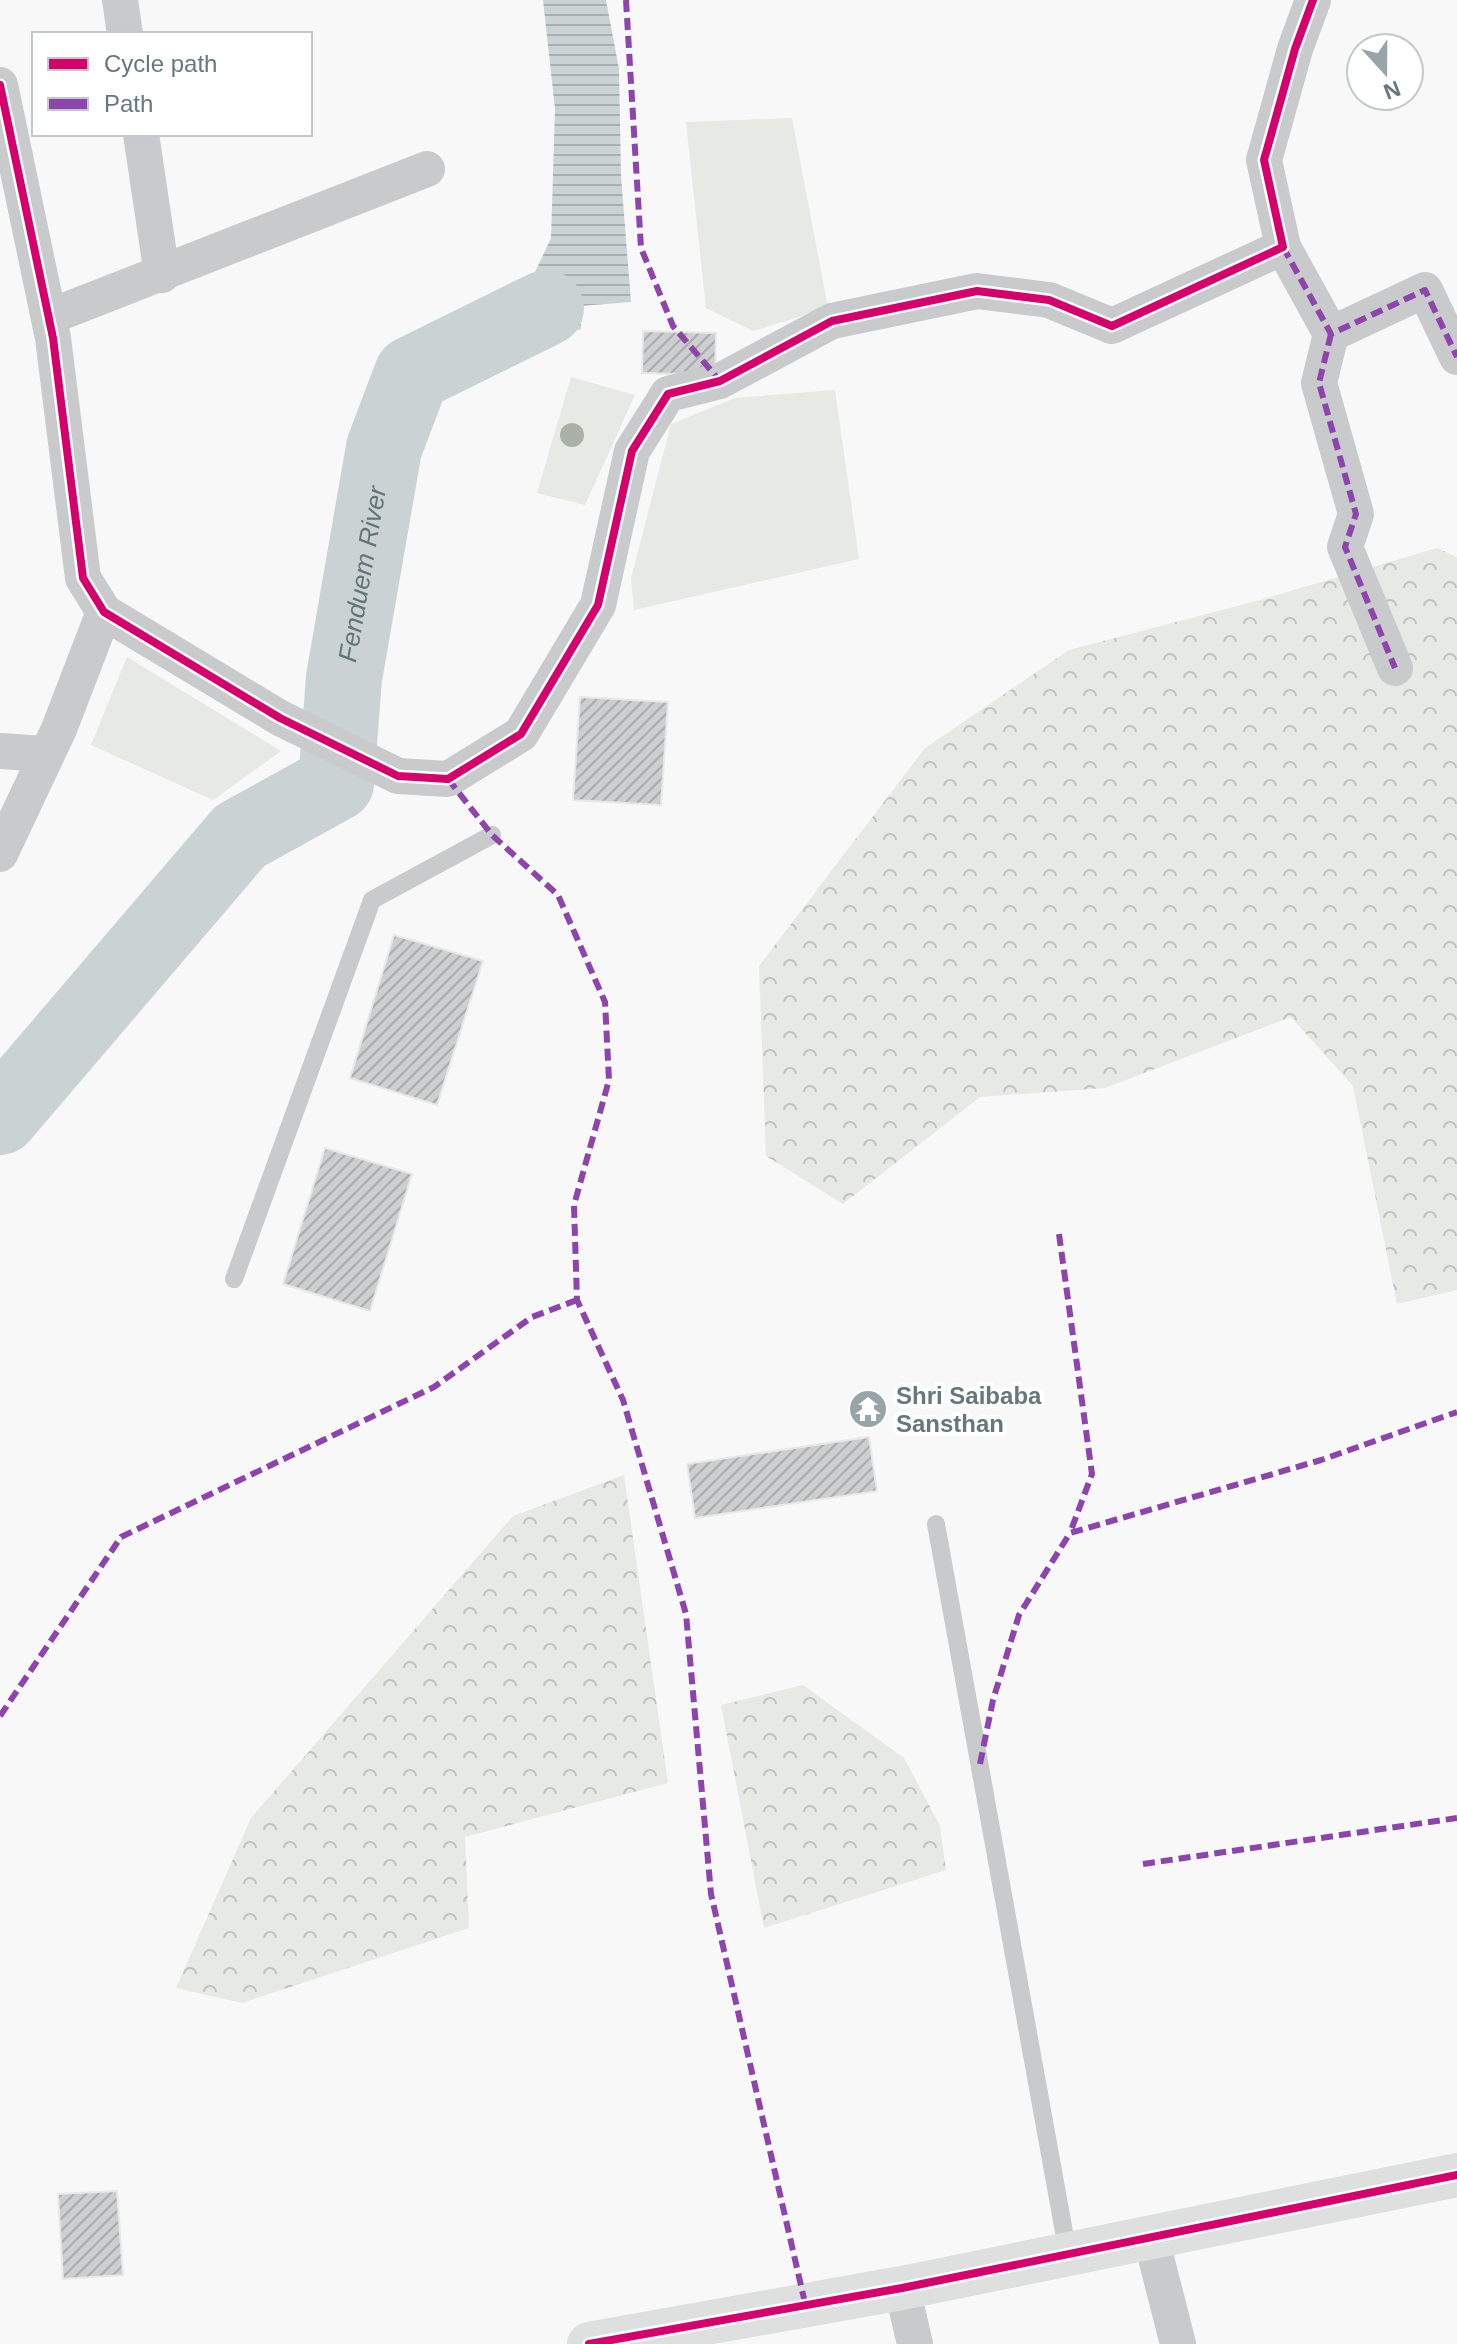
<svg xmlns="http://www.w3.org/2000/svg" width="1457" height="2344" viewBox="0 0 1457 2344" font-family="Helvetica,sans-serif">
  <style>
    .green { fill: #e7e9e5 }
    .forest { fill: url(#forest-crowns) }
    .water { fill: url(#water-rules) }
    .lines { fill: none; stroke-linecap: round; stroke-linejoin: round }
    .river { stroke: #cad2d4; stroke-width: 76 }
    .building { fill: url(#building-hatch); stroke: #e8e8e7; stroke-width: 2 }
    .lane { stroke: #c9cacb; stroke-width: 18 }
    .street { stroke: #c9cacb; stroke-width: 36 }
    .secondary { stroke: #dedfdf; stroke-width: 44 }
    .quiet { stroke: #8e44ad; stroke-width: 6; stroke-dasharray: 12 6; stroke-linecap: butt }
    .cycleway-casing { stroke: #fff; stroke-width: 13 }
    .cycleway { stroke: #d6006c; stroke-width: 8 }
    .tree { fill: #aab1a7 }
    .labels { text-anchor: middle; dominant-baseline: central; stroke-width: 8; stroke-linejoin: round; paint-order: stroke }
    .poi-label { font-size: 24px; font-weight: bold; fill: #66777e; stroke: #fff; text-anchor: start }
    .water-label { font-size: 26px; font-style: italic; fill: #627578; stroke: #fff }
  </style>
  <defs>
    <pattern id="forest-crowns" width="20" height="18" patternUnits="userSpaceOnUse" patternTransform="scale(2)"><rect width="20" height="18" fill="#e7e9e5"/><path d="M2 6a3 3 0 1 1 6 0M12 15a3 3 0 1 1 6 0" fill="none" stroke="#bfc2bf"/></pattern>
    <pattern id="water-rules" width="6" height="5" patternUnits="userSpaceOnUse" patternTransform="scale(2)"><rect width="6" height="5" fill="#cad2d4"/><path d="M0 2.5h6" fill="none" stroke="#a8afb1"/></pattern>
    <pattern id="building-hatch" width="6" height="6" patternUnits="userSpaceOnUse" patternTransform="scale(2)"><rect width="6" height="6" fill="#cccecf"/><path d="M-1 1l2-2M0 6l6-6M5 7l2-2" fill="none" stroke="#a9acad"/></pattern>
  </defs>
  <rect width="100%" height="100%" fill="#f8f8f8"/>
  <!-- green -->
  <g class="green">
    <path d="M792,118L828,308L753,331L706,308L686,122Z"/>
    <path d="M571,377L635,395L585,505L537,493Z"/>
    <path d="M835,390L859,559L634,610L631,578L671,424L735,398Z"/>
    <path d="M127,657L281,751L213,800L91,745Z"/>
  </g>
  <!-- forest -->
  <g class="forest">
    <path d="M1437,548L1457,557V1290L1397,1304L1353,1086L1291,1017L1105,1088L980,1097L843,1204L766,1156L759,966L925,748L1069,650L1260,600Z"/>
    <path d="M624,1475L668,1783L465,1837L469,1928L242,2003L176,1988L251,1818L513,1516Z"/>
    <path d="M803,1685L904,1758L940,1826L946,1870L764,1928L721,1705Z"/>
  </g>
  <!-- water -->
  <path class="water" d="M543,0H606L619,69L621,176L631,302L580,306L581,329L505,351L411,357L418,344L469,321L530,283L551,238L555,109Z"/>
  <g class="lines">
    <!-- river -->
    <path class="river" id="s1" d="M0,1117L240,836L336,783L344,678L384,448L412,374L546,308"/>
  </g>
  <!-- building -->
  <g class="building">
    <path d="M643,331L716,333L715,375L642,373Z"/>
    <path d="M580,697L668,702L661,805L573,800Z"/>
    <path d="M394,935L483,961L437,1105L350,1078Z"/>
    <path d="M325,1148L412,1174L370,1311L283,1284Z"/>
    <path d="M869,1437L877,1491L695,1518L687,1464Z"/>
    <path d="M117,2191L123,2275L63,2279L58,2194Z"/>
  </g>
  <g class="lines">
    <!-- lane -->
    <g class="lane">
      <path d="M234,1279L372,900L492,835"/>
      <path d="M936,1524L1068,2254"/>
    </g>
    <!-- street -->
    <g class="street">
      <path d="M120,0L125,34"/>
      <path d="M0,85L53,338L83,578L104,612L280,718L398,776L448,779L521,734L598,605L632,451L668,394L720,381L832,321L977,291L1049,300L1112,326L1283,247L1264,160L1295,49L1313,0"/>
      <path d="M141,134L162,275"/>
      <path d="M1283,247L1331,334L1425,290L1457,357"/>
      <path d="M49,317L427,169"/>
      <path d="M1331,334L1319,383L1356,514L1345,547L1395,668"/>
      <path d="M0,751L46,754"/>
      <path d="M0,854L59,729L104,612"/>
      <path d="M1151,2238L1178,2344"/>
      <path d="M902,2288L915,2344"/>
    </g>
    <!-- secondary -->
    <path class="secondary" d="M589,2344L902,2288L1457,2175"/>
    <!-- quiet -->
    <g class="quiet">
      <path d="M626,0L641,248L673,326L720,381"/>
      <path d="M1283,247L1331,334L1425,290L1457,357"/>
      <path d="M1331,334L1319,383L1356,514L1345,547L1395,668"/>
      <path d="M448,779L492,835L558,895L605,1002L609,1080L574,1205L577,1300L623,1400L686,1614L711,1894L805,2303"/>
      <path d="M1059,1234L1092,1474L1070,1533"/>
      <path d="M0,1716L121,1537L434,1387L532,1317L577,1300"/>
      <path d="M980,1764L993,1700L1019,1615L1070,1533L1321,1460L1457,1412"/>
      <path d="M1143,1864L1457,1818"/>
    </g>
    <defs>
      <g id="cycleway">
        <path d="M0,85L53,338L83,578L104,612L280,718L398,776L448,779L521,734L598,605L632,451L668,394L720,381L832,321L977,291L1049,300L1112,326L1283,247L1264,160L1295,49L1313,0"/>
        <path d="M589,2344L902,2288L1457,2175"/>
      </g>
    </defs>
    <!-- cycleway casing -->
    <use href="#cycleway" class="cycleway-casing"/>
    <!-- cycleway -->
    <use href="#cycleway" class="cycleway"/>
  </g>
  <!-- trees -->
  <circle class="tree" cx="572" cy="435" r="12"/>
  <!-- icons -->
  <defs>
    <symbol id="temple-disc" viewBox="-11 -11 22 22"><circle r="9.5" fill="#99a4a9" stroke="#fff"/><path d="M0-6L5-2H3V0L6.5 2.5H4V6H1.5V3h-3V6H-4V2.5H-6.5L-3 0V-2H-5Z" fill="#fff"/></symbol>
  </defs>
  <g fill-rule="evenodd">
    <use href="#temple-disc" x="846" y="1387" width="44" height="44"/>
  </g>
  <g class="labels">
    <!-- poi labels -->
    <g class="poi-label">
      <text x="896" y="1395">Shri Saibaba<tspan x="896" dy="28">Sansthan</tspan></text>
    </g>
    <!-- water labels -->
    <g class="water-label">
      <text stroke="none"><textPath href="#s1" startOffset="690">Fenduem River</textPath></text>
    </g>
  </g>
  <!-- legend -->
  <rect x="32" y="32" width="280" height="104" fill="#ffffff" stroke="#c2c9cb" stroke-width="2"/>
  <rect x="48" y="58" width="40" height="12" fill="#d6006c" stroke="#c2c9cb" stroke-width="2"/>
  <text x="104" y="72" font-size="24" fill="#66777e">Cycle path</text>
  <rect x="48" y="98" width="40" height="12" fill="#8e44ad" stroke="#c2c9cb" stroke-width="2"/>
  <text x="104" y="112" font-size="24" fill="#66777e">Path</text>
  <!-- north arrow -->
  <g transform="translate(1385 72) rotate(159)"><circle r="38" fill="#ffffff" stroke="#c2c9cb" stroke-width="2"/>
  <path d="M0-6L14 30L0 20L-14 30Z" fill="#99a4a9"/>
  <text y="-12" font-size="22" font-weight="bold" text-anchor="middle" fill="#66777e">N</text>
  </g>
</svg>
